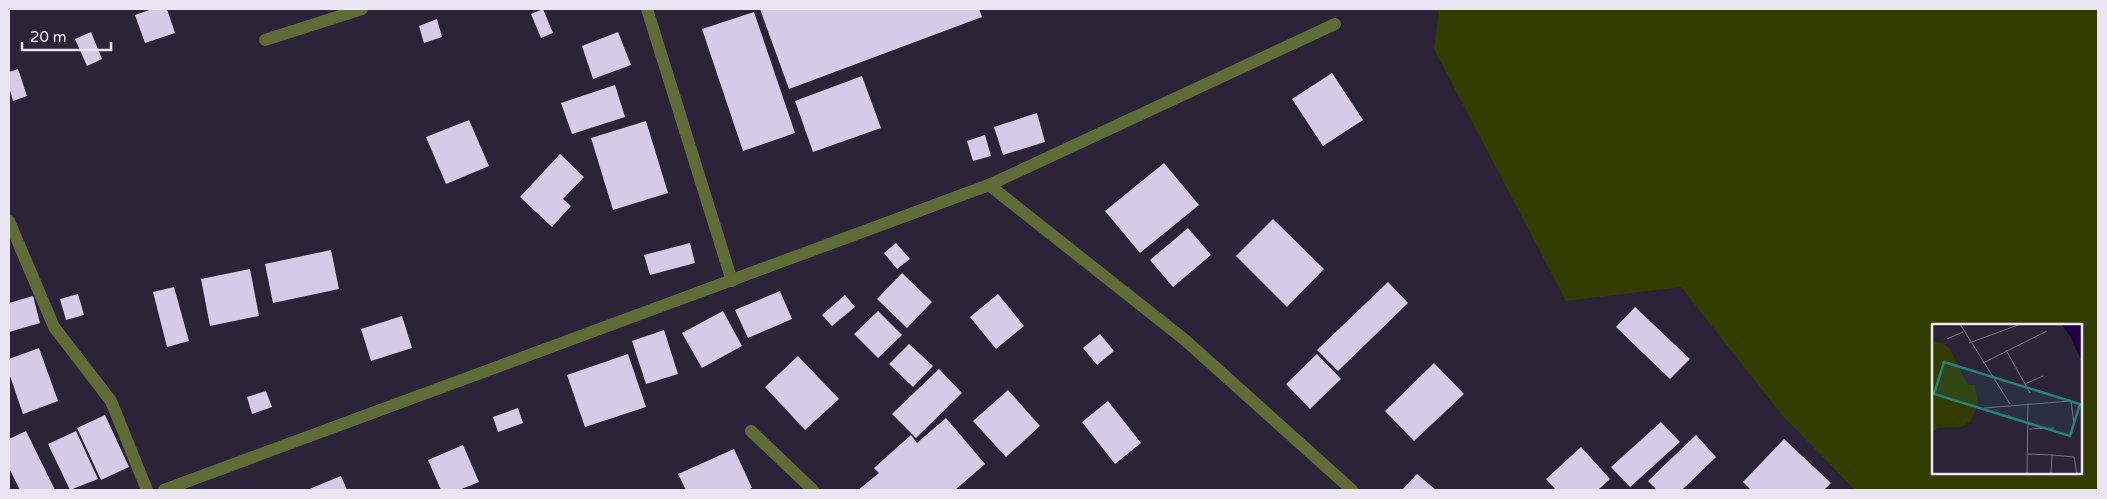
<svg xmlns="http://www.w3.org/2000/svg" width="2107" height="499" viewBox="0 0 2107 499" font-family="'Varela Round',sans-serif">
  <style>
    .green { fill: #333c00; fill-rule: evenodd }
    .building { fill: #d5cbe6 }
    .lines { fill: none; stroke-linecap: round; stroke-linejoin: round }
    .minor { stroke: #606b37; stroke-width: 12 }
    .inset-road { fill: none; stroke: #787183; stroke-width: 1 }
    .view { fill: #25817b; fill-opacity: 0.15; stroke: #25817b; stroke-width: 2.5 }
    .inset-edge { fill: none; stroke: #ebe6f4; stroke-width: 2.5 }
  </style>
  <rect width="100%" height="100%" fill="#2b2338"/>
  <!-- green -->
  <path class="green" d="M1439,9H2098V490H1855L1782,415L1681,287L1566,301L1434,49ZM1933,325H2081V473H1933Z"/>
  <!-- building -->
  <g class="building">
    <path d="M152,9H167L175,33L145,43L135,15Z"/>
    <path d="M543,9L553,33L541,38L531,14Z"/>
    <path d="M760,9H979L982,17L789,89Z"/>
    <path d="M754,12L795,133L743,151L702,29Z"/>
    <path d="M437,19L442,37L424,43L419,26Z"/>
    <path d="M91,32L102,59L87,66L75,39Z"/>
    <path d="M618,32L631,65L593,79L582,46Z"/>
    <path d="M18,69L27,96L13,101L9,87V72Z"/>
    <path d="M1332,73L1363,120L1323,146L1292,99Z"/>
    <path d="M862,76L881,128L813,152L795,101Z"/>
    <path d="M615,85L625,117L572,134L561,103Z"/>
    <path d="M1037,113L1045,142L1003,155L994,127Z"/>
    <path d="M469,120L489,166L446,184L426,137Z"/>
    <path d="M646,121L668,193L613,210L591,138Z"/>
    <path d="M985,135L991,156L973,161L967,141Z"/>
    <path d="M560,154L584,177L563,199L571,206L552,227L520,197Z"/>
    <path d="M1164,163L1199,205L1140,253L1105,211Z"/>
    <path d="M1273,219L1324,269L1287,307L1236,256Z"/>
    <path d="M1188,228L1211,255L1173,287L1150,260Z"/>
    <path d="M690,243L695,263L650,275L644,255Z"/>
    <path d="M896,243L910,259L897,269L884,253Z"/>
    <path d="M331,250L339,289L273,303L265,264Z"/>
    <path d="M250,269L259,316L210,326L201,279Z"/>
    <path d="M902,273L932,302L907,328L877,299Z"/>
    <path d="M1388,282L1408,303L1338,371L1317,350Z"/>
    <path d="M174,287L189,341L167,347L153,292Z"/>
    <path d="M780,291L792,319L748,338L735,310Z"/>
    <path d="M78,294L84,315L66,320L60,299Z"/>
    <path d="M998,294L1024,326L996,349L970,317Z"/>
    <path d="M845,295L855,307L832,326L822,315Z"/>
    <path d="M33,296L40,323L9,332V303Z"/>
    <path d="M1635,307L1690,359L1670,379L1616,327Z"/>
    <path d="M723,311L742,346L702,368L682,333Z"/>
    <path d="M878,311L902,335L878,358L854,334Z"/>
    <path d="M402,316L412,348L371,361L361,329Z"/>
    <path d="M664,330L678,374L646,384L632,341Z"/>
    <path d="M1100,334L1114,351L1097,365L1083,348Z"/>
    <path d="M909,344L933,366L913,387L889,364Z"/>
    <path d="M39,348L58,401L23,414L9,373V359Z"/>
    <path d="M628,354L646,407L585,427L567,375Z"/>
    <path d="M1317,354L1341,379L1310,409L1286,384Z"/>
    <path d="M798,356L839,399L805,430L765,387Z"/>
    <path d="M1434,363L1464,394L1414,441L1385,411Z"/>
    <path d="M939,369L962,393L916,438L892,414Z"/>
    <path d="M1008,390L1040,426L1006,457L973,421Z"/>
    <path d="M266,391L272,407L252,414L247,397Z"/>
    <path d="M1108,401L1141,443L1115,464L1082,422Z"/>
    <path d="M518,408L523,423L498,432L493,417Z"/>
    <path d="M105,415L129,467L101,480L77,428Z"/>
    <path d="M946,418L985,464L955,490H858L879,473L874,468L911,435L917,443Z"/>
    <path d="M1661,422L1680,442L1630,487L1611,467Z"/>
    <path d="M26,431L55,490H20L9,468V439Z"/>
    <path d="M76,431L98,479L70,490L48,444Z"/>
    <path d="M1696,435L1716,457L1682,490H1657L1648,481Z"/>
    <path d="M1784,439L1831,483L1824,490H1751L1743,482Z"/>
    <path d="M463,445L479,482L459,490H441L428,460Z"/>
    <path d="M1581,447L1610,479L1598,490H1556L1546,479Z"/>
    <path d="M734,449L752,488L747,490H686L678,474Z"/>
    <path d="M1417,474L1436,490L1403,489Z"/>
    <path d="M341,476L347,490H307Z"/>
  </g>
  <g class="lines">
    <!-- minor -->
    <g class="minor">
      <path d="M647,9L732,281"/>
      <path d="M265,40L362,9"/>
      <path d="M989,185L1185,340L1352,490"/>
      <path d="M9,221L54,327L111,401L147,490"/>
      <path d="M751,431L813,490"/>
      <path d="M164,490L989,185L1335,24"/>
    </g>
  </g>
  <!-- overview -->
  <g transform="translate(1932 324)">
    <rect width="150" height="150" fill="#2b2338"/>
    <path d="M0,17L11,19L18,25L35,60L43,61L46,80L39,97L29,103L6,104L0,108Z" fill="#333c00"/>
    <path d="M129,0H150V38L138,12Z" fill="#230241"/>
    <path class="inset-road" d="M28,0L78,80M15,15L31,8M37,19L89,0M74,26L98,69M51,39L115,7M93,60L111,52M52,84L139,77L142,100M97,105L122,104M96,130L120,131L119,150M120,131L142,133L145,150M95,150L96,79"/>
    <path class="view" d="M12,38L148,80L138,112L2,70Z"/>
    <rect width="150" height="150" class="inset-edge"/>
  </g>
  <!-- border -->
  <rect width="2107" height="499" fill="none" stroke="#ebe6f4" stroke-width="20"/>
  <!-- scale -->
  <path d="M22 42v8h89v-8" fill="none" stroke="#ebe6f4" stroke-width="2.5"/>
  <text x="30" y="42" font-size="15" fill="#ebe6f4" stroke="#2b2338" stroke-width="4" paint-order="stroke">20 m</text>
</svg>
